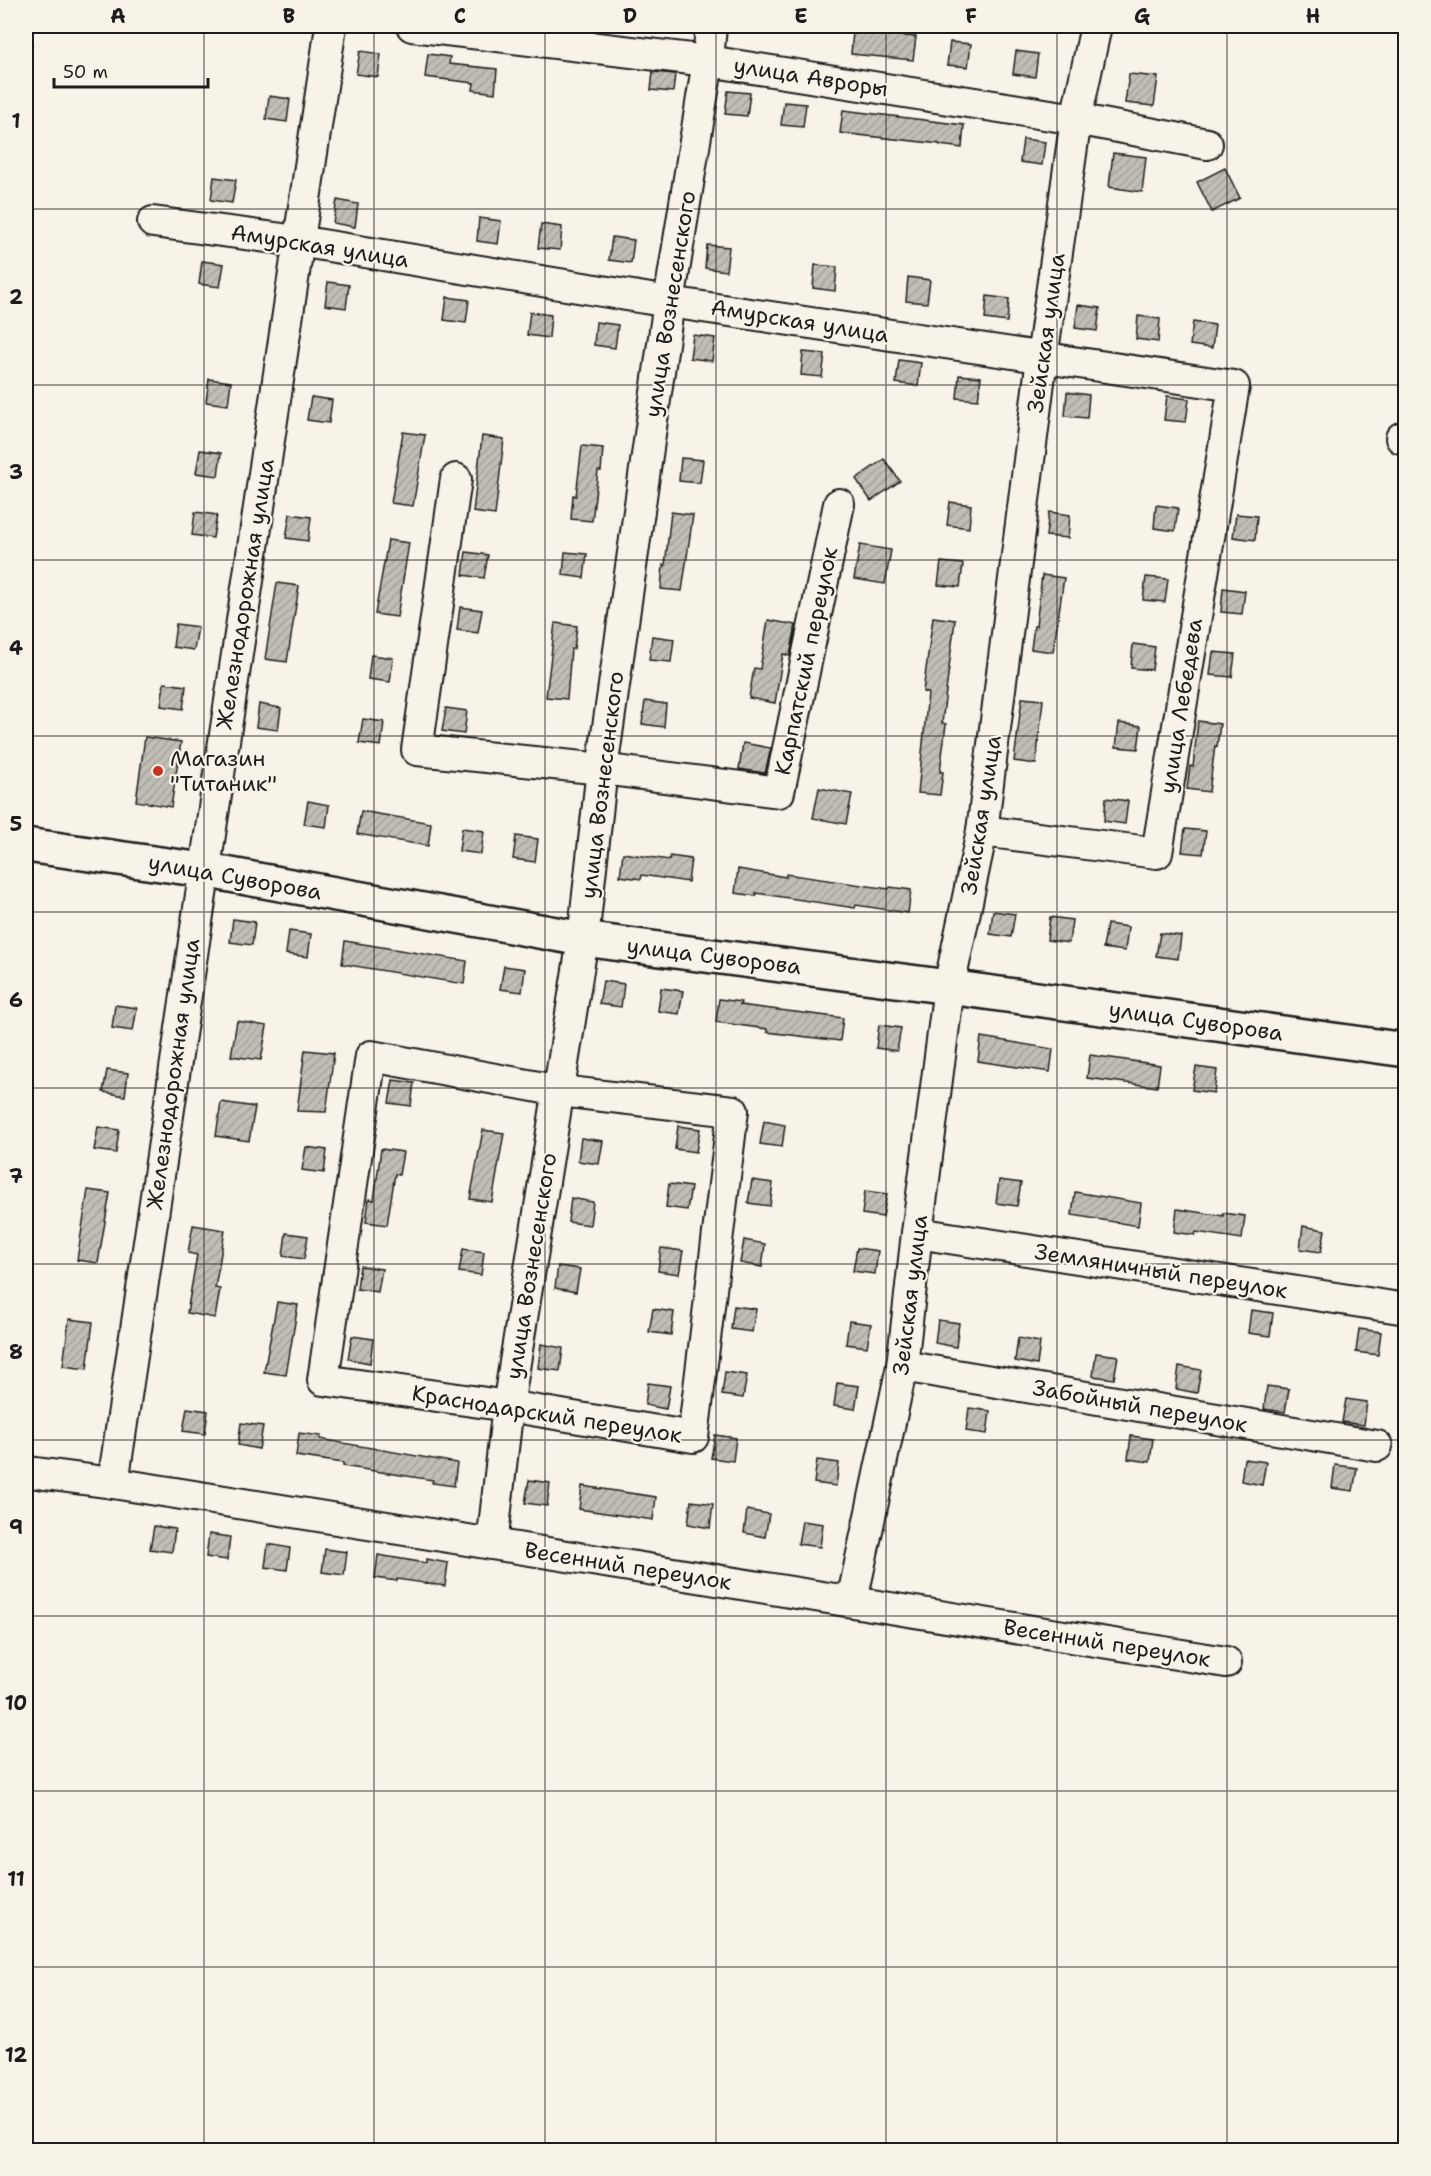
<svg xmlns="http://www.w3.org/2000/svg" width="1431" height="2176" viewBox="0 0 1431 2176" font-family="'Shantell Sans',sans-serif">
  <style>
    .building { fill: url(#building-hatch); stroke: #1c1c1c; stroke-width: 1.5 }
    .lines { fill: none; stroke-linecap: round; stroke-linejoin: round }
    .minor-casing { stroke: #1c1c1c; stroke-width: 34 }
    .major-casing { stroke: #1c1c1c; stroke-width: 38 }
    .minor { stroke: #f7f3e8; stroke-width: 30 }
    .major { stroke: #f7f3e8; stroke-width: 33 }
    .rail { stroke: #1c1c1c; stroke-width: 4.5; stroke-dasharray: 9 4.5; stroke-linecap: butt }
    .grid { fill: none; stroke: #1c1c1c; stroke-width: 1.5; stroke-opacity: 0.55 }
    .poi-dot { fill: #c8321e; stroke: #f7f3e8; stroke-width: 2 }
    .labels { text-anchor: middle; dominant-baseline: central; stroke-width: 4.5; stroke-linejoin: round; paint-order: stroke }
    .street-label { font-size: 22px; fill: #1c1c1c; stroke: #f7f3e8 }
    .poi-label { font-size: 22px; fill: #1c1c1c; stroke: #f7f3e8; text-anchor: start }
    .neatline { fill: none; stroke: #1c1c1c; stroke-width: 2 }
    .grid-label { font-size: 20px; text-anchor: middle; font-weight: bold; fill: #1c1c1c }
  </style>
  <defs>
    <pattern id="building-hatch" width="6" height="6" patternUnits="userSpaceOnUse" patternTransform="scale(1.5)"><rect width="6" height="6" fill="#c0beb5"/><path d="M-1 1l2-2M0 6l6-6M5 7l2-2" fill="none" stroke="#a4a39b"/></pattern>
  </defs>
  <rect width="100%" height="100%" fill="#f7f3e8"/>
  <filter id="ink" filterUnits="userSpaceOnUse"><feTurbulence type="fractalNoise" baseFrequency=".0167" numOctaves="2"/><feDisplacementMap in="SourceGraphic" scale="12" xChannelSelector="R" yChannelSelector="G"/><feConvolveMatrix kernelMatrix="1 2 1 2 8 2 1 2 1" color-interpolation-filters="sRGB"/></filter>
  <g filter="url(#ink)">
    <!-- building -->
    <g class="building">
      <path d="M853,31L916,37L913,60L851,54Z"/>
      <path d="M950,42L971,44L968,67L947,65Z"/>
      <path d="M360,51L381,54L378,77L356,74Z"/>
      <path d="M1016,51L1038,54L1035,77L1013,74Z"/>
      <path d="M428,54L450,57L449,64L497,69L495,93L473,90L474,83L425,77Z"/>
      <path d="M653,72L675,74L673,92L651,90Z"/>
      <path d="M1129,74L1158,77L1154,106L1125,103Z"/>
      <path d="M728,91L750,93L747,116L725,114Z"/>
      <path d="M269,96L290,99L287,122L266,119Z"/>
      <path d="M784,102L806,104L803,127L781,125Z"/>
      <path d="M843,110L964,125L962,148L940,145V144L840,133Z"/>
      <path d="M1023,139L1045,142L1042,165L1020,162Z"/>
      <path d="M1113,153L1146,157L1142,192L1109,187Z"/>
      <path d="M1225,168L1240,198L1212,212L1197,182Z"/>
      <path d="M214,177L236,180L232,203L211,200Z"/>
      <path d="M337,200L358,204L355,227L333,223Z"/>
      <path d="M479,218L501,221L498,244L477,241Z"/>
      <path d="M541,224L562,227L560,250L538,248Z"/>
      <path d="M612,237L634,240L631,263L609,260Z"/>
      <path d="M707,245L729,247L726,271L705,268Z"/>
      <path d="M202,261L224,264L220,287L199,284Z"/>
      <path d="M815,265L837,267L835,291L813,288Z"/>
      <path d="M908,277L930,280L927,303L906,301Z"/>
      <path d="M328,282L349,285L346,308L325,305Z"/>
      <path d="M987,296L1009,299L1007,322L985,319Z"/>
      <path d="M447,297L469,300L466,323L444,320Z"/>
      <path d="M1078,305L1100,308L1097,331L1075,328Z"/>
      <path d="M530,312L551,315L549,338L527,335Z"/>
      <path d="M1138,316L1160,319L1158,342L1136,339Z"/>
      <path d="M596,322L618,325L615,348L594,345Z"/>
      <path d="M1193,322L1215,325L1212,348L1190,345Z"/>
      <path d="M693,335L715,338L712,361L690,358Z"/>
      <path d="M803,352L825,354L822,377L801,375Z"/>
      <path d="M899,360L921,363L918,386L896,383Z"/>
      <path d="M959,375L981,377L978,400L957,398Z"/>
      <path d="M209,379L231,382L228,405L206,402Z"/>
      <path d="M1067,392L1089,395L1087,418L1065,416Z"/>
      <path d="M1167,396L1189,399L1186,422L1164,420Z"/>
      <path d="M311,397L332,400L329,423L307,420Z"/>
      <path d="M403,432L425,435L413,506L391,503Z"/>
      <path d="M482,436L504,439L495,515L473,512Z"/>
      <path d="M582,446L603,448L601,471H598L592,521L571,519L573,495L576,496Z"/>
      <path d="M200,450L221,453L218,476L196,473Z"/>
      <path d="M681,458L703,460L700,483L679,481Z"/>
      <path d="M884,459L900,481L871,501L856,479Z"/>
      <path d="M950,502L971,505L969,528L947,525Z"/>
      <path d="M1156,505L1178,508L1175,531L1154,528Z"/>
      <path d="M195,512L217,515L213,538L192,535Z"/>
      <path d="M671,512L693,515L682,591L661,589L663,565L665,566Z"/>
      <path d="M1049,512L1070,515L1068,538L1046,536Z"/>
      <path d="M290,514L311,517L308,541L286,538Z"/>
      <path d="M1236,514L1257,516L1255,540L1233,537Z"/>
      <path d="M388,540L409,543L397,617L375,614Z"/>
      <path d="M860,545L891,550L885,584L854,579Z"/>
      <path d="M466,552L488,555L484,578L463,575Z"/>
      <path d="M565,552L587,554L584,578L563,575Z"/>
      <path d="M941,562L963,564L960,587L938,585Z"/>
      <path d="M1042,575L1064,578L1053,652L1031,649L1034,626H1036Z"/>
      <path d="M1146,577L1168,579L1165,602L1143,600Z"/>
      <path d="M277,583L299,586L287,662L265,659Z"/>
      <path d="M1223,588L1245,591L1242,614L1221,612Z"/>
      <path d="M460,607L482,610L478,633L457,630Z"/>
      <path d="M933,617L955,620L942,723L946,724L940,772H943L940,795L918,793L928,693L923,692Z"/>
      <path d="M768,620L796,625L790,656L783,654L775,703L749,698L754,668L760,669Z"/>
      <path d="M555,623L577,626L574,649H571L567,699L546,697Z"/>
      <path d="M176,624L198,627L194,650L173,647Z"/>
      <path d="M652,636L674,639L671,662L649,660Z"/>
      <path d="M1133,644L1155,647L1152,670L1131,668Z"/>
      <path d="M1213,652L1235,654L1232,677L1210,675Z"/>
      <path d="M371,655L393,658L390,682L368,679Z"/>
      <path d="M164,683L186,686L183,709L161,706Z"/>
      <path d="M1022,698L1043,700L1036,764L1014,761Z"/>
      <path d="M645,701L666,704L664,727L642,724Z"/>
      <path d="M259,704L281,708L278,730L256,727Z"/>
      <path d="M446,708L467,711L464,734L442,731Z"/>
      <path d="M363,719L384,722L381,746L359,743Z"/>
      <path d="M1198,721L1220,724L1217,747L1215,746L1209,792L1187,789L1190,766L1193,767Z"/>
      <path d="M1119,723L1141,726L1138,749L1116,747Z"/>
      <path d="M145,737L181,742L171,807L136,801Z"/>
      <path d="M743,743L771,748L765,773L739,769Z"/>
      <path d="M819,788L852,794L846,824L813,818Z"/>
      <path d="M1106,798L1128,801L1125,824L1104,821Z"/>
      <path d="M308,801L329,805L326,827L304,824Z"/>
      <path d="M361,811L431,823L428,846L357,834Z"/>
      <path d="M462,828L484,831L481,854L459,851Z"/>
      <path d="M1185,829L1206,831L1203,854L1182,852Z"/>
      <path d="M516,836L538,839L535,862L513,859Z"/>
      <path d="M623,853L669,860L670,856L691,859L688,882L642,875L641,879L620,876Z"/>
      <path d="M738,869L786,877V874L889,889L890,887L911,890L908,913L856,905L855,908L756,893V896L735,893Z"/>
      <path d="M993,911L1015,914L1011,937L990,934Z"/>
      <path d="M1050,917L1072,920L1069,943L1047,940Z"/>
      <path d="M233,919L255,922L252,945L230,942Z"/>
      <path d="M1107,924L1128,927L1125,951L1103,948Z"/>
      <path d="M289,931L311,934L308,957L286,954Z"/>
      <path d="M1160,933L1181,936L1178,959L1156,956Z"/>
      <path d="M345,941L467,961L464,984L342,964Z"/>
      <path d="M504,966L525,969L522,992L500,989Z"/>
      <path d="M603,981L624,984L621,1007L599,1004Z"/>
      <path d="M661,988L683,991L679,1014L658,1011Z"/>
      <path d="M719,999L741,1002L740,1005L843,1018L840,1041L767,1032V1029L716,1022Z"/>
      <path d="M115,1005L137,1008L133,1031L112,1028Z"/>
      <path d="M237,1021L267,1026L261,1060L231,1056Z"/>
      <path d="M879,1025L901,1028L897,1051L876,1048Z"/>
      <path d="M981,1037L1053,1049L1050,1072L978,1061Z"/>
      <path d="M305,1050L334,1053L326,1112L297,1111Z"/>
      <path d="M1090,1055L1160,1065L1157,1087L1087,1078Z"/>
      <path d="M1196,1067L1217,1070L1214,1093L1192,1090Z"/>
      <path d="M107,1070L128,1073L125,1096L103,1092Z"/>
      <path d="M393,1080L414,1083L411,1106L389,1103Z"/>
      <path d="M221,1102L255,1107L249,1141L216,1136Z"/>
      <path d="M764,1121L785,1125L782,1147L760,1144Z"/>
      <path d="M678,1126L700,1129L696,1152L675,1149Z"/>
      <path d="M98,1127L119,1130L116,1153L94,1150Z"/>
      <path d="M483,1130L504,1133L492,1202L470,1199Z"/>
      <path d="M581,1138L603,1141L599,1164L578,1161Z"/>
      <path d="M306,1147L327,1150L324,1173L302,1170Z"/>
      <path d="M381,1149L403,1152L399,1175L395,1174L387,1225L366,1222L369,1199L374,1200Z"/>
      <path d="M752,1180L773,1183L770,1206L748,1203Z"/>
      <path d="M999,1180L1021,1183L1017,1206L996,1203Z"/>
      <path d="M669,1184L691,1187L687,1210L666,1207Z"/>
      <path d="M88,1190L110,1193L98,1263L77,1260Z"/>
      <path d="M865,1191L887,1194L883,1217L862,1214Z"/>
      <path d="M1075,1192L1141,1203L1138,1226L1072,1215Z"/>
      <path d="M571,1198L593,1202L590,1225L568,1222Z"/>
      <path d="M1177,1209L1223,1216V1213L1245,1216L1242,1239L1196,1232L1195,1235L1174,1232Z"/>
      <path d="M193,1225L225,1230L215,1288L220,1289L215,1318L187,1313L197,1255L188,1253Z"/>
      <path d="M1303,1226L1325,1230L1321,1252L1300,1249Z"/>
      <path d="M286,1233L308,1236L304,1259L283,1256Z"/>
      <path d="M744,1240L765,1244L762,1267L740,1263Z"/>
      <path d="M661,1248L683,1251L679,1274L658,1271Z"/>
      <path d="M857,1248L878,1251L875,1274L853,1271Z"/>
      <path d="M463,1249L484,1252L481,1275L459,1272Z"/>
      <path d="M360,1266L382,1269L378,1292L357,1289Z"/>
      <path d="M558,1266L580,1269L576,1292L555,1288Z"/>
      <path d="M277,1302L298,1305L286,1375L264,1372Z"/>
      <path d="M734,1306L756,1309L752,1332L731,1329Z"/>
      <path d="M653,1309L674,1312L671,1335L649,1332Z"/>
      <path d="M1251,1310L1273,1313L1270,1336L1248,1333Z"/>
      <path d="M69,1319L93,1322L87,1369L63,1366Z"/>
      <path d="M938,1320L959,1323L956,1347L935,1343Z"/>
      <path d="M849,1321L871,1324L867,1347L846,1344Z"/>
      <path d="M1359,1329L1381,1332L1378,1355L1356,1352Z"/>
      <path d="M352,1336L373,1339L370,1363L348,1359Z"/>
      <path d="M1018,1338L1040,1342L1037,1365L1015,1361Z"/>
      <path d="M541,1344L563,1348L560,1371L538,1368Z"/>
      <path d="M1096,1353L1118,1356L1114,1379L1093,1376Z"/>
      <path d="M1179,1366L1201,1370L1197,1393L1176,1389Z"/>
      <path d="M725,1372L747,1375L743,1398L722,1395Z"/>
      <path d="M648,1383L670,1386L666,1409L645,1405Z"/>
      <path d="M837,1383L859,1386L855,1409L834,1406Z"/>
      <path d="M1267,1386L1289,1389L1285,1412L1264,1409Z"/>
      <path d="M1346,1399L1367,1402L1364,1425L1342,1422Z"/>
      <path d="M187,1408L208,1411L205,1434L183,1431Z"/>
      <path d="M969,1408L990,1411L987,1434L966,1431Z"/>
      <path d="M241,1423L263,1426L259,1449L238,1445Z"/>
      <path d="M299,1433L321,1436L320,1439L457,1463L454,1486L432,1483L433,1480L343,1466V1463L296,1456Z"/>
      <path d="M715,1435L736,1438L733,1461L711,1458Z"/>
      <path d="M1131,1436L1153,1439L1150,1462L1128,1459Z"/>
      <path d="M1244,1459L1266,1462L1262,1485L1241,1481Z"/>
      <path d="M817,1460L839,1463L836,1486L814,1483Z"/>
      <path d="M1335,1465L1357,1468L1353,1491L1332,1488Z"/>
      <path d="M529,1480L550,1483L547,1506L525,1503Z"/>
      <path d="M582,1486L656,1497L653,1520L579,1509Z"/>
      <path d="M691,1501L713,1504L710,1528L688,1524Z"/>
      <path d="M747,1510L769,1514L765,1537L744,1533Z"/>
      <path d="M802,1521L823,1524L820,1547L798,1544Z"/>
      <path d="M154,1526L175,1529L172,1552L150,1549Z"/>
      <path d="M209,1534L230,1537L227,1560L206,1557Z"/>
      <path d="M268,1544L290,1548L287,1570L265,1567Z"/>
      <path d="M325,1549L347,1552L344,1575L322,1572Z"/>
      <path d="M378,1555L426,1563V1559L448,1563L445,1586L397,1579V1581L375,1578Z"/>
    </g>
    <g class="lines">
      <defs>
        <g id="minor">
          <path d="M412,26L708,61L1076,119L1207,144"/>
          <path d="M153,222L298,241L669,302L1234,386L1157,853L982,831"/>
          <path d="M1401,438H1406"/>
          <path d="M456,479L417,750L602,769L779,792L839,504"/>
          <path d="M371,1056L560,1091L733,1111L693,1437L508,1406L323,1380Z"/>
          <path d="M917,1233L1406,1309"/>
          <path d="M902,1366L1377,1446"/>
          <path d="M29,1472L113,1483L1226,1662"/>
          <path d="M113,1483L331,26"/>
          <path d="M492,1544L508,1406L583,939L602,769L669,302L708,61L711,26"/>
          <path d="M852,1601L902,1366L917,1233L949,987L982,831L1042,358L1076,119L1096,26"/>
        </g>
        <path id="major" d="M26,845L203,870L583,939L949,987L1406,1050"/>
      </defs>
      <!-- minor casing -->
      <use href="#minor" class="minor-casing"/>
      <!-- major casing -->
      <use href="#major" class="major-casing"/>
      <!-- minor -->
      <use href="#minor" class="minor"/>
      <!-- major -->
      <use href="#major" class="major"/>
      <!-- rail -->
      <g class="rail">
        <path d="M26,157L31,26"/>
        <path d="M26,2136L27,2150"/>
      </g>
    </g>
  </g>
  <!-- grid -->
  <path class="grid" d="M204,26V2150M374,26V2150M545,26V2150M716,26V2150M886,26V2150M1057,26V2150M1227,26V2150M26,209H1406M26,385H1406M26,560H1406M26,736H1406M26,912H1406M26,1088H1406M26,1264H1406M26,1440H1406M26,1616H1406M26,1791H1406M26,1967H1406"/>
  <!-- markers -->
  <circle class="poi-dot" cx="158" cy="771" r="6"/>
  <g class="labels">
    <!-- street labels -->
    <g class="street-label">
      <text transform="translate(811 77) rotate(9)">улица Авроры</text>
      <text transform="translate(320 246) rotate(9)">Амурская улица</text>
      <text transform="translate(670 304) rotate(-81)">улица Вознесенского</text>
      <text transform="translate(800 321) rotate(9)">Амурская улица</text>
      <text transform="translate(1046 333) rotate(-82)">Зейская улица</text>
      <text transform="translate(245 594) rotate(-81)">Железнодорожная улица</text>
      <text transform="translate(806 661) rotate(-78)">Карпатский переулок</text>
      <text transform="translate(1181 706) rotate(-81)">улица Лебедева</text>
      <text transform="translate(602 785) rotate(-83)">улица Вознесенского</text>
      <text transform="translate(981 815) rotate(-81)">Зейская улица</text>
      <text transform="translate(235 877) rotate(10)">улица Суворова</text>
      <text transform="translate(714 956) rotate(7)">улица Суворова</text>
      <text transform="translate(1196 1021) rotate(8)">улица Суворова</text>
      <text transform="translate(173 1074) rotate(-82)">Железнодорожная улица</text>
      <text transform="translate(531 1266) rotate(-81)">улица Вознесенского</text>
      <text transform="translate(1161 1271) rotate(9)">Земляничный переулок</text>
      <text transform="translate(910 1295) rotate(-83)">Зейская улица</text>
      <text transform="translate(1140 1406) rotate(10)">Забойный переулок</text>
      <text transform="translate(547 1414) rotate(9)">Краснодарский переулок</text>
      <text transform="translate(628 1566) rotate(9)">Весенний переулок</text>
      <text transform="translate(1107 1643) rotate(9)">Весенний переулок</text>
    </g>
    <!-- poi labels -->
    <g class="poi-label">
      <text x="170" y="758">Магазин<tspan x="170" dy="25">"Титаник"</tspan></text>
    </g>
  </g>
  <!-- margin -->
  <rect width="1431" height="2176" fill="none" stroke="#f7f3e8" stroke-width="66"/>
  <!-- scale -->
  <path d="M54 78v9h154v-9" fill="none" stroke="#1c1c1c" stroke-width="3"/>
  <text x="63" y="78" font-size="18" fill="#1c1c1c" stroke="#f7f3e8" stroke-width="4.5" paint-order="stroke">50 m</text>
  <rect x="33" y="33" width="1365" height="2110" class="neatline"/>
  <g class="grid-label">
    <text x="118" y="23">A</text>
    <text x="289" y="23">B</text>
    <text x="460" y="23">C</text>
    <text x="630" y="23">D</text>
    <text x="801" y="23">E</text>
    <text x="971" y="23">F</text>
    <text x="1142" y="23">G</text>
    <text x="1313" y="23">H</text>
    <text x="16" y="128">1</text>
    <text x="16" y="304">2</text>
    <text x="16" y="479">3</text>
    <text x="16" y="655">4</text>
    <text x="16" y="831">5</text>
    <text x="16" y="1007">6</text>
    <text x="16" y="1183">7</text>
    <text x="16" y="1359">8</text>
    <text x="16" y="1534">9</text>
    <text x="16" y="1710">10</text>
    <text x="16" y="1886">11</text>
    <text x="16" y="2062">12</text>
  </g>
</svg>
